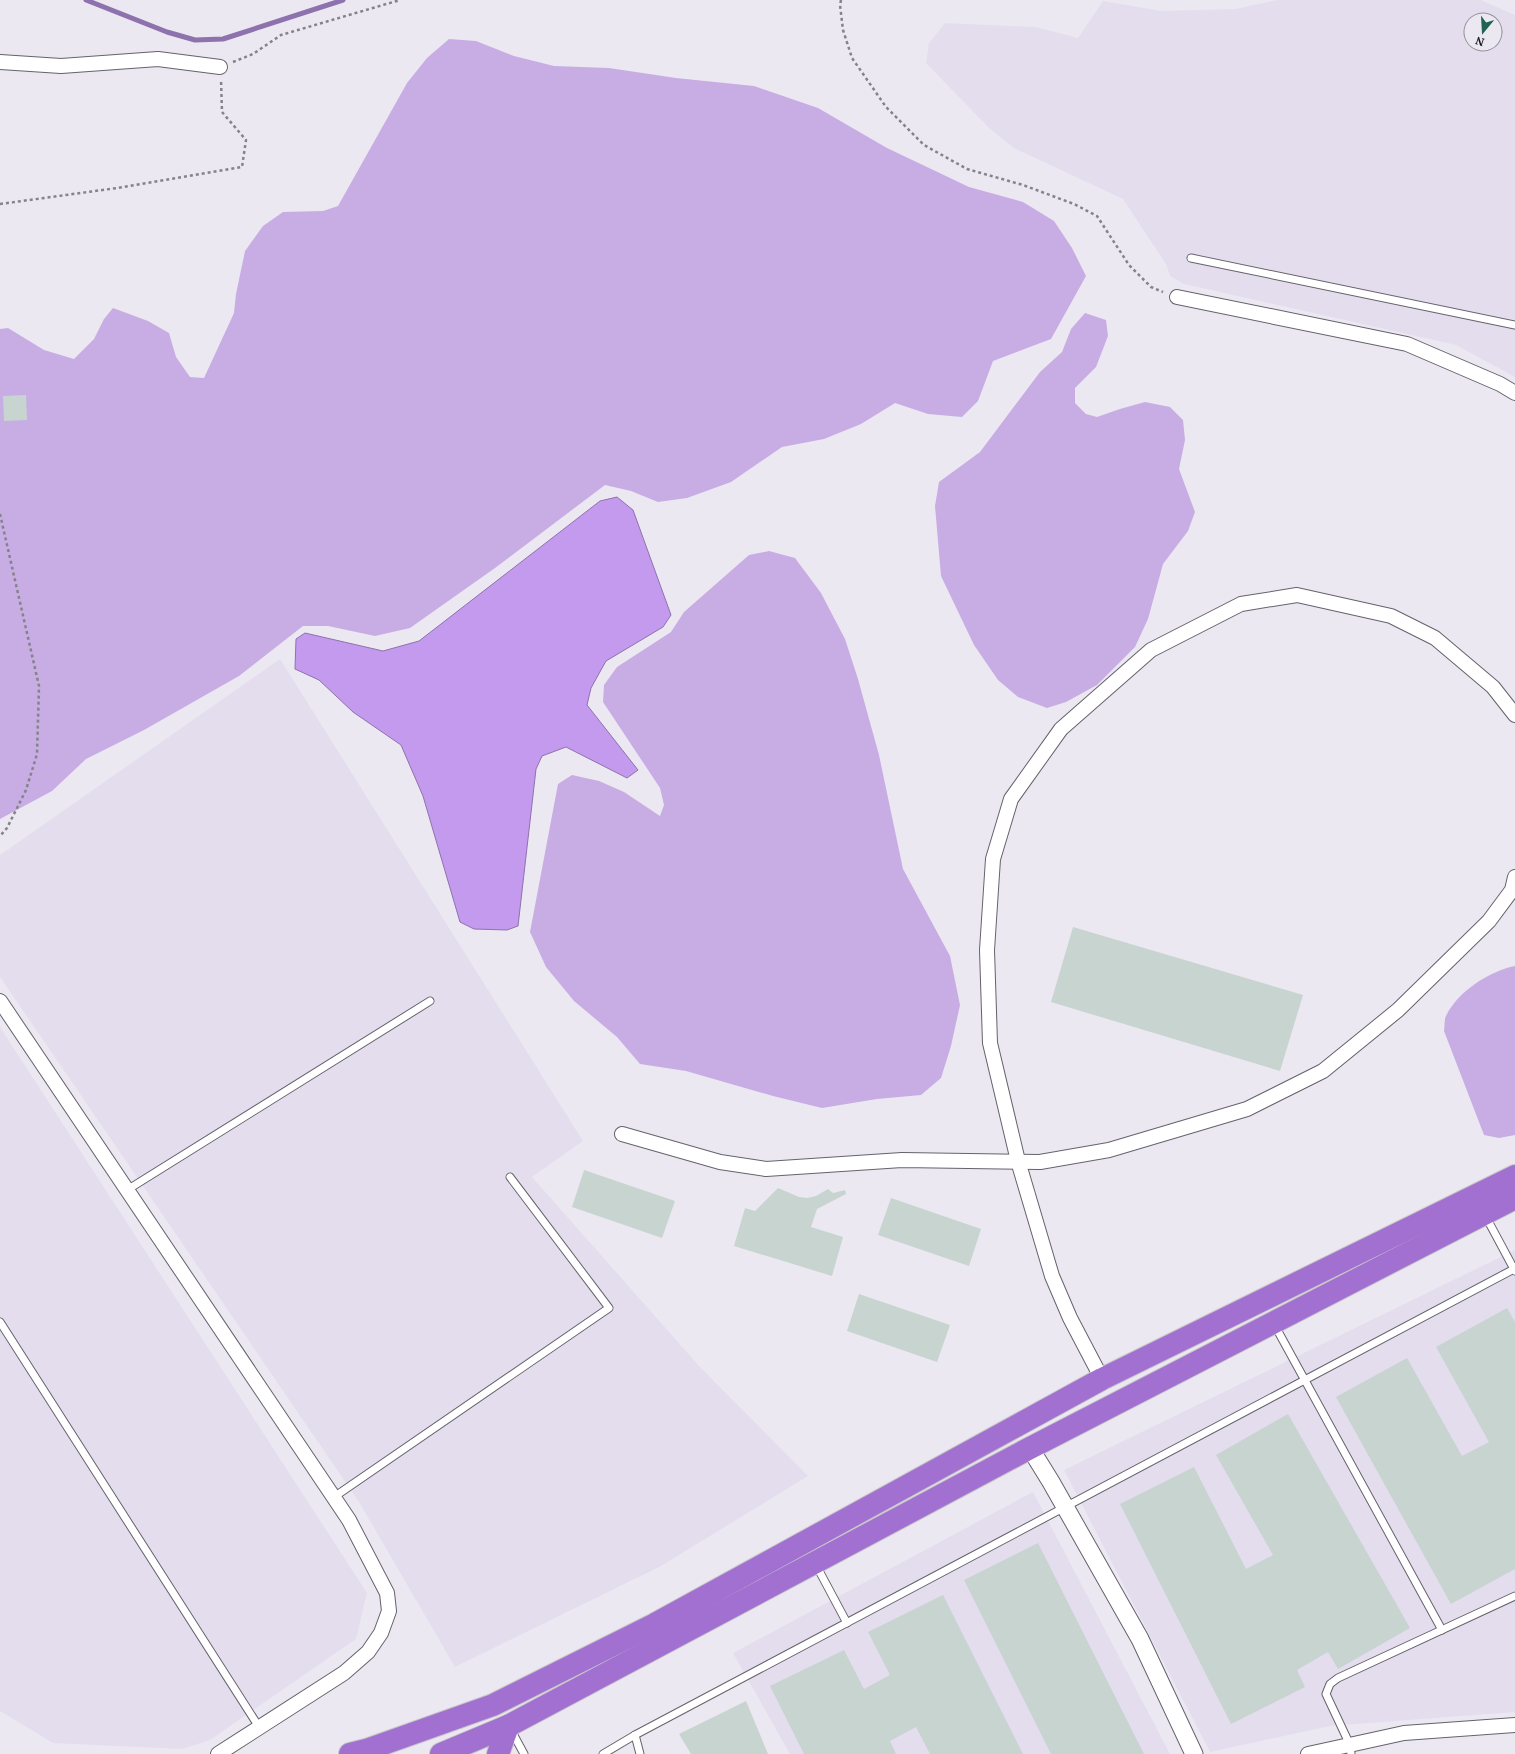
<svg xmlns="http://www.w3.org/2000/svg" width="1515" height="1754" viewBox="0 0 1515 1754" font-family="'PT Serif',serif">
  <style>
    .built { fill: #e4ddee; fill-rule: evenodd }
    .green { fill: #c7ade4 }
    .water { fill: #c39aee; stroke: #8e72ad }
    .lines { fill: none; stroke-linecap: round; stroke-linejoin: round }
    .stream { stroke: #8e72ad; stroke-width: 5 }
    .building { fill: #c7d4d0 }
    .service-casing { stroke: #66626b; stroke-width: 9 }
    .minor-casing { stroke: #66626b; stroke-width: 16 }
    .tertiary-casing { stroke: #66626b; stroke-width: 19 }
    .motorway-casing { stroke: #c7c6c7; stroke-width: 24 }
    .path { stroke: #858389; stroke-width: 2.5; stroke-dasharray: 3 3; stroke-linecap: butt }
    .service { stroke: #fff; stroke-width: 7 }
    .minor { stroke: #fff; stroke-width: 14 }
    .tertiary { stroke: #fff; stroke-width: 17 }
    .motorway { stroke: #a170d1; stroke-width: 22 }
  </style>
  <rect width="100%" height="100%" fill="#ece8f2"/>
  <!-- built -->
  <g class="built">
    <path d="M1277,0H1481L1515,15V377L1456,345L1184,284L1170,276L1166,264L1123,199L1014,148L989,128L926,63L929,43L945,23L1036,27L1078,38L1103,1L1161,11L1236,9ZM1471,20H1495V44H1471Z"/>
    <path d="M280,659L583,1141L532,1177L700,1367L808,1476L661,1566L455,1667L359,1502L0,977V855Z"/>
    <path d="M0,1027L367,1593L356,1639L210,1740L182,1749L53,1743L0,1711Z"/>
    <path d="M1515,1250V1712L1330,1726L1210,1752L1064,1470Z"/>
    <path d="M1033,1492L1170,1754H790L733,1653Z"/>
  </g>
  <!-- green -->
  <g class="green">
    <path d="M449,39L476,41L514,56L554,66L609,68L676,78L754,86L818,108L887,148L969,187L1023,202L1054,221L1072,248L1086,276L1051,339L993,361L978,401L962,417L928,414L895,403L861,424L824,439L782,447L731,482L687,498L658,502L631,491L605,485L495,568L410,628L375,636L328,626H303L239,676L144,730L86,759L52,791L0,819V329L8,328L44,350L74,359L94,339L104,319L113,308L148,321L169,333L176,357L190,377L204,378L234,313L236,294L245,251L263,226L283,212L323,211L338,206L407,83L427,58Z"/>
    <path d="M1085,313L1106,320L1108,336L1096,367L1075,388V403L1086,414L1097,417L1120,409L1145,402L1170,407L1183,420L1185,440L1179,469L1195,512L1188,531L1163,564L1148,619L1135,647L1097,685L1066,702L1047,708L1018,697L998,680L974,645L941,576L935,506L939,482L980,452L1040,372L1062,352L1071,329Z"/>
    <path d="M769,551L795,558L821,593L845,639L858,679L879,755L903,869L950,956L960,1005L951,1046L941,1078L921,1095L877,1099L822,1108L773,1096L686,1071L640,1064L617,1037L574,1001L546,967L530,932L558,784L572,775L599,781L624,792L660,816L664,805L660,788L603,702L604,685L617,667L671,632L684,612L749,555Z"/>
    <path d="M1515,966V1135L1499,1138L1484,1135L1444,1031C1445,1026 1444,1020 1446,1016C1458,991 1490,971 1515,966Z"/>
  </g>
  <!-- water -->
  <path class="water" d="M617,497L633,510L671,615L663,627L606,661L591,688L587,705L638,770L627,778L566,747L542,756L536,769L518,926L507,930L474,929L460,922L423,796L401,745L353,712L319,680L295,669L296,639L305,633L383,651L419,641L600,501Z"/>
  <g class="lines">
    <!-- stream -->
    <path class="stream" d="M86,0L167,32L195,40L223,39L343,0"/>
  </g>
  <!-- building -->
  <g class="building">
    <path d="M26,395L27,420L4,421L3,396Z"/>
    <path d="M1073,927L1303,995L1280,1071L1051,1002Z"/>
    <path d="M584,1170L675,1201L662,1238L572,1207Z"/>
    <path d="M778,1188L799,1197L807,1198L816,1196L828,1189L833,1193L845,1190L846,1194L817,1209L811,1227L843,1237L832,1276L734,1246L745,1208L755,1211Z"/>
    <path d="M891,1198L981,1229L969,1266L878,1235Z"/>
    <path d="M859,1294L950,1325L937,1362L847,1331Z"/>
    <path d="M1507,1308L1515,1322V1569L1451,1604L1336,1397L1407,1358L1462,1456L1489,1442L1436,1347Z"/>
    <path d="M1288,1414L1410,1628L1338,1669L1328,1652L1297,1670L1305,1687L1231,1724L1120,1504L1194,1467L1246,1569L1273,1555L1216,1455Z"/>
    <path d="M1038,1543L1144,1754H1051L964,1580Z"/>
    <path d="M943,1595L1023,1754H930L916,1727L890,1741L896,1754H804L770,1686L844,1650L864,1689L890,1675L868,1632Z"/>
    <path d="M746,1701L768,1754H691L679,1734Z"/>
  </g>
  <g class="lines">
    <defs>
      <g id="service">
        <path d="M1191,258L1515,325"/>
        <path d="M127,1190L430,1001"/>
        <path d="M1485,1215L1515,1271"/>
        <path d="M0,1322L259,1727"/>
        <path d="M1274,1324L1442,1630"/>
        <path d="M334,1497L609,1308L510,1177"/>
        <path d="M816,1565L847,1623"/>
        <path d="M511,1730L524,1754"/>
        <path d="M635,1735L640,1754"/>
        <path d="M603,1754L635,1735L1514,1269"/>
        <path d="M1351,1754L1350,1745L1326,1694L1330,1684L1338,1678L1515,1596"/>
      </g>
      <g id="minor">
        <path d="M0,62L61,66L158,59L220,67"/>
        <path d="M1177,297L1407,344L1500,384L1515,393"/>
        <path d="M0,1001L349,1520L387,1593L389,1611L381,1633L368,1652L344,1673L218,1754"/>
        <path d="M622,1134L720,1162L766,1169L902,1160L1040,1162L1109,1150L1247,1109L1323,1071L1398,1010L1489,921L1512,890L1515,877"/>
        <path d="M1102,1379L1070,1318L1052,1276L1018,1161L990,1043L987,950L993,859L1011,799L1061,729L1151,650L1241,604L1297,595L1391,616L1435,638L1493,687L1515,715"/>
        <path d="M1308,1754L1404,1733L1515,1725"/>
      </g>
      <path id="tertiary" d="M1030,1448L1051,1482L1140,1639L1194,1754"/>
      <g id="motorway">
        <path d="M350,1754L366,1750L493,1705L655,1624L1102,1379L1515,1176"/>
        <path d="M441,1754L508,1726L1030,1448L1515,1198"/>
        <path d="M498,1754L508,1726"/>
      </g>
    </defs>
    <!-- service casing -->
    <use href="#service" class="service-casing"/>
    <!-- minor casing -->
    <use href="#minor" class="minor-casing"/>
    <!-- tertiary casing -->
    <use href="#tertiary" class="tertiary-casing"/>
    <!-- motorway casing -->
    <use href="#motorway" class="motorway-casing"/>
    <!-- path -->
    <g class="path">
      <path d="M841,0L840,5L843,30L852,58L886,107L924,145L967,169L1023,185L1074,204L1097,216L1129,265L1151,287L1163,292"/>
      <path d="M233,62L253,54L281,35L400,0"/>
      <path d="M0,204L117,188L242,167L246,140L222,112L221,80"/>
      <path d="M0,514L39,686L37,754L26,790L7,828L0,836"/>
    </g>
    <!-- service -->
    <use href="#service" class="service"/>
    <!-- minor -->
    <use href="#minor" class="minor"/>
    <!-- tertiary -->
    <use href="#tertiary" class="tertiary"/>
    <!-- motorway -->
    <use href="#motorway" class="motorway"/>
  </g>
  <!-- north arrow -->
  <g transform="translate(1483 32) rotate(198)"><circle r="19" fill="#ece8f2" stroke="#96939a"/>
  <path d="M0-3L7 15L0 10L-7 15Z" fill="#1f6252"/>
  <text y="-6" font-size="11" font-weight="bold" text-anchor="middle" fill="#141316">N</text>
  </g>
</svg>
